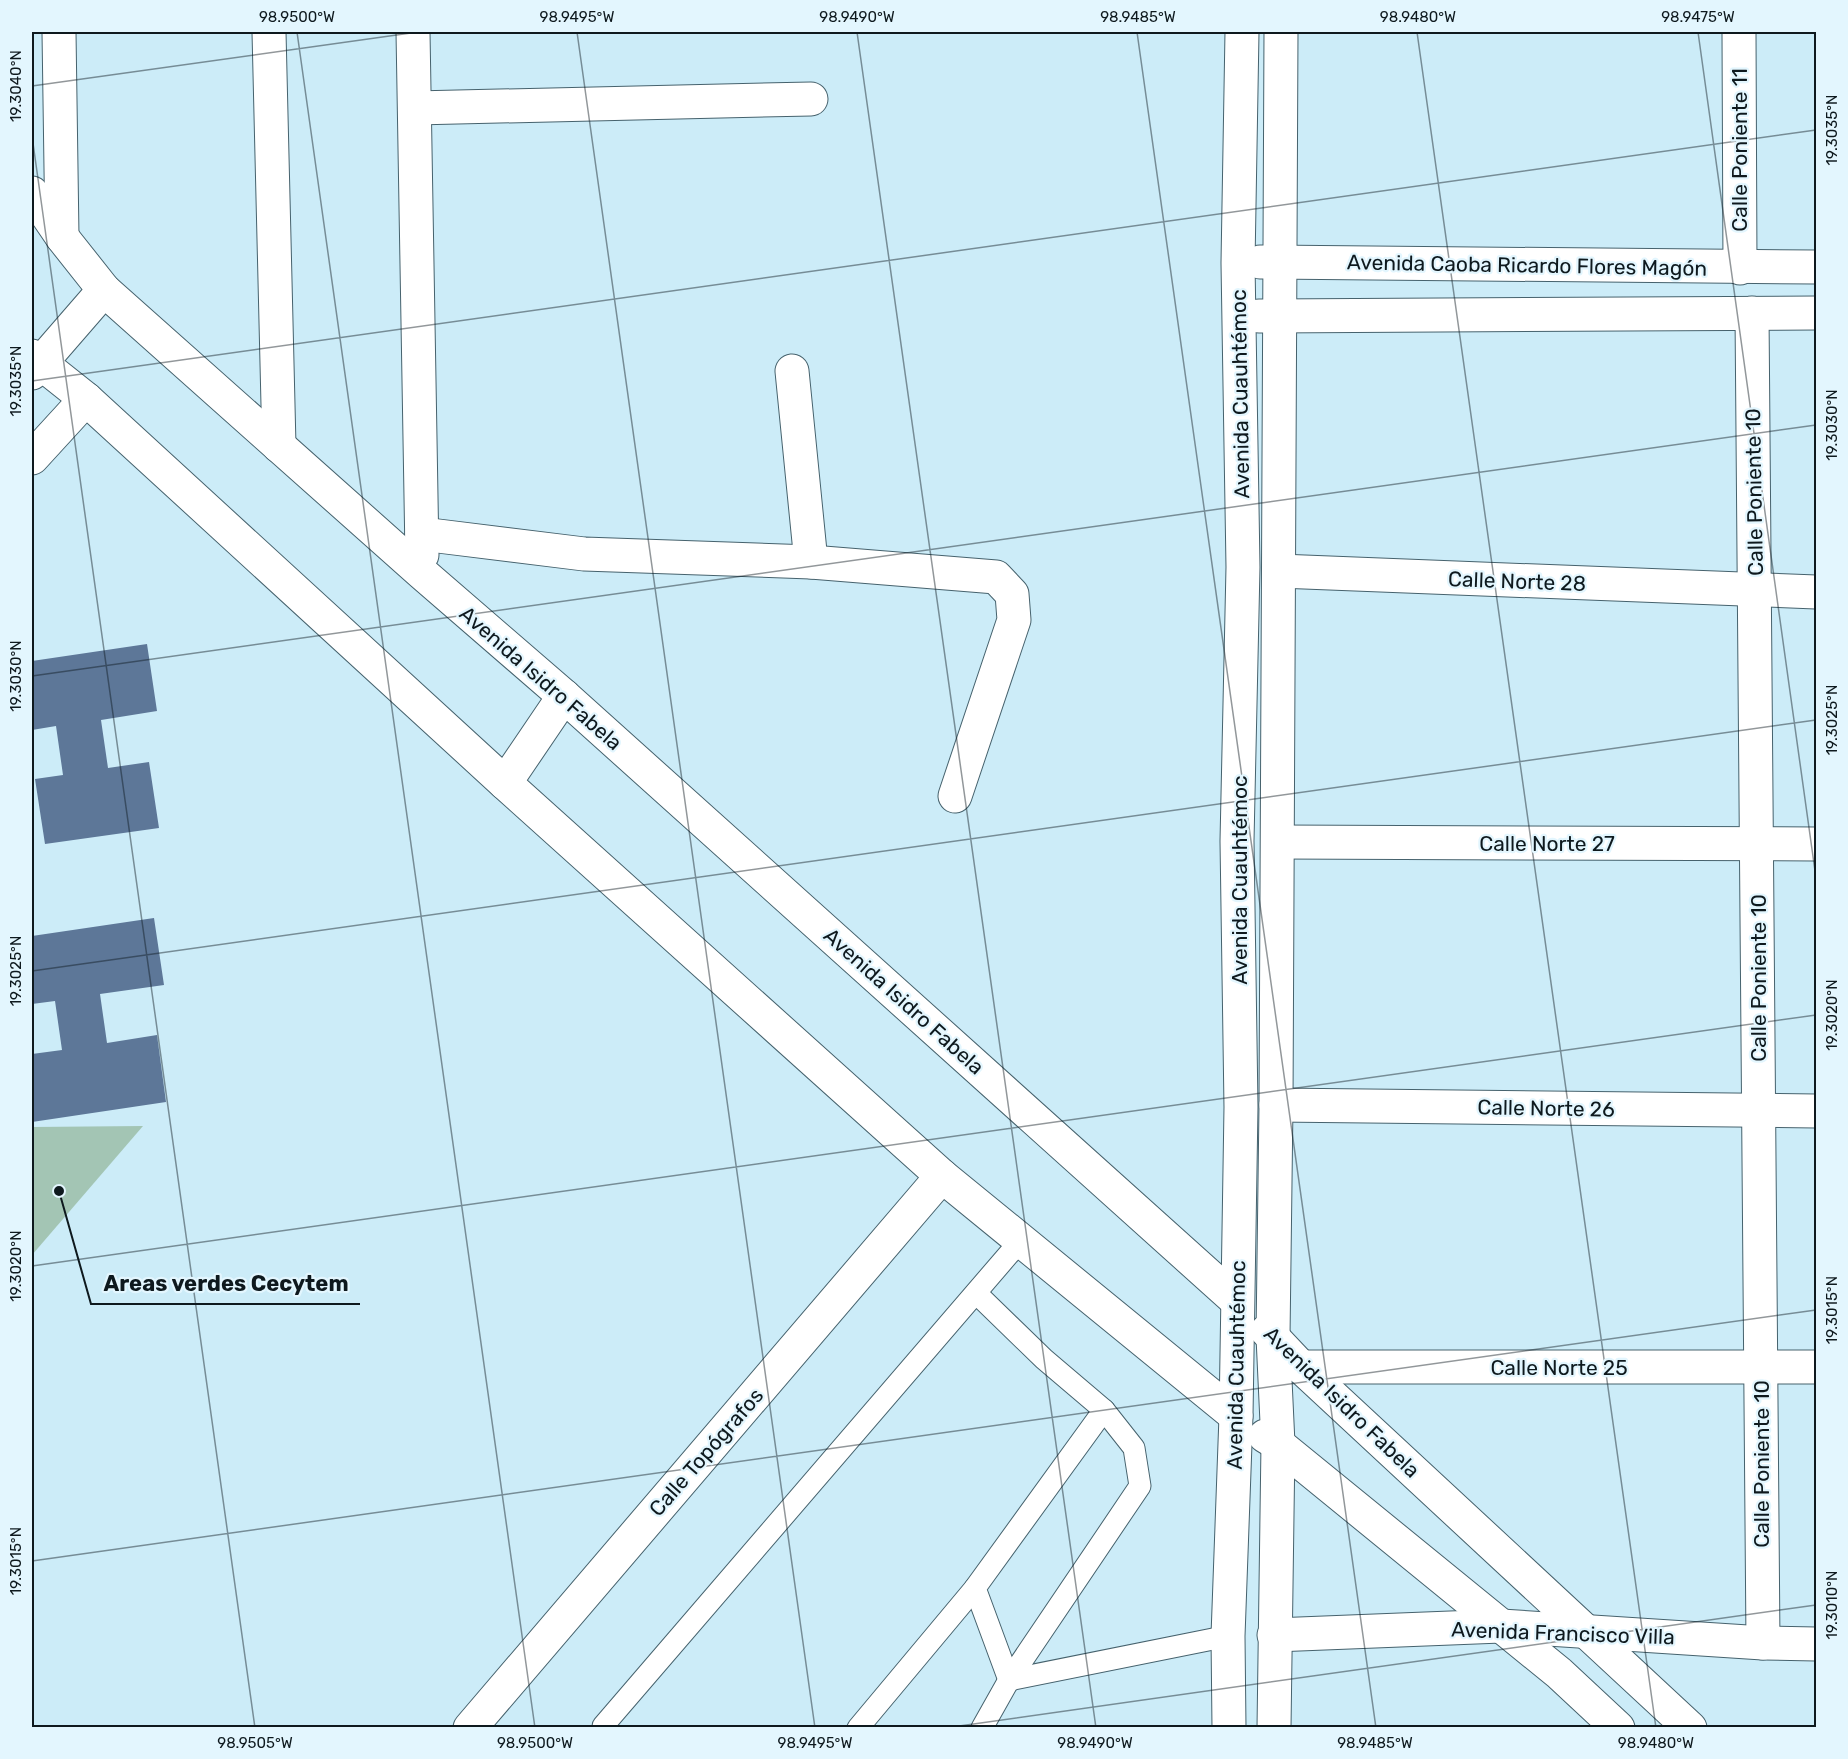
<svg xmlns="http://www.w3.org/2000/svg" width="1848" height="1759" viewBox="0 0 1848 1759" font-family="Rubik,sans-serif">
  <style>
    .green { fill: #a3c5b4 }
    .building { fill: #5d7798 }
    .lines { fill: none; stroke-linecap: round; stroke-linejoin: round }
    .lane-casing { stroke: #46626d; stroke-width: 23 }
    .street-casing { stroke: #46626d; stroke-width: 35 }
    .secondary-casing { stroke: #46626d; stroke-width: 35 }
    .lane { stroke: #fff; stroke-width: 21 }
    .street { stroke: #fff; stroke-width: 33 }
    .secondary { stroke: #fff; stroke-width: 33 }
    .ticks { fill: none; stroke: #0e191e; stroke-width: 1.5; stroke-opacity: 0.45 }
    .labels { text-anchor: middle; dominant-baseline: central; stroke-width: 4.5; stroke-linejoin: round; paint-order: stroke }
    .street-label { font-size: 21px; fill: #0e191e; stroke: #e3f6fe }
    .leader { fill: none; stroke: #0e191e; stroke-width: 2 }
    .callout-dot { fill: #0e191e; stroke: #e3f6fe; stroke-width: 2 }
    .callout-label { font-size: 22px; text-anchor: middle; font-weight: bold; fill: #0e191e; stroke: #e3f6fe; stroke-width: 4.5; stroke-linejoin: round; paint-order: stroke }
    .neatline { fill: none; stroke: #0e191e; stroke-width: 2 }
    .ticks-label { font-size: 15px; text-anchor: middle; fill: #0e191e }
  </style>
  <rect width="100%" height="100%" fill="#ccecf8"/>
  <!-- green -->
  <path class="green" d="M143,1126L32,1255V1127Z"/>
  <!-- building -->
  <g class="building">
    <path d="M147,644L157,711L101,720L108,768L149,762L159,828L45,844L35,779L63,775L56,726L32,730V661Z"/>
    <path d="M154,918L164,985L100,994L107,1043L157,1035L166,1102L32,1122V1054L62,1050L55,1001L32,1004V936Z"/>
  </g>
  <g class="lines">
    <defs>
      <g id="lane">
        <path d="M976,1293L1044,1359L1104,1410L1134,1448L1140,1486L1009,1680L982,1728"/>
        <path d="M1009,1680L975,1588L1104,1410"/>
        <path d="M1009,1680L1228,1636"/>
        <path d="M605,1728L603,1726L1021,1240"/>
        <path d="M858,1728L975,1588"/>
      </g>
      <g id="street">
        <path d="M59,32L62,237"/>
        <path d="M269,32L279,446"/>
        <path d="M413,32L422,555"/>
        <path d="M1739,32L1740,268"/>
        <path d="M415,108L811,99"/>
        <path d="M32,193L62,237L104,290L423,574L564,696L1237,1301"/>
        <path d="M1752,313L1763,1643"/>
        <path d="M32,356L86,399L505,783L942,1176L1236,1416"/>
        <path d="M792,371L811,562"/>
        <path d="M32,373L104,290"/>
        <path d="M32,458L86,399"/>
        <path d="M422,534L584,554L811,562L996,577L1012,594L1014,620L955,796"/>
        <path d="M1279,571L1816,592"/>
        <path d="M505,783L564,696"/>
        <path d="M1278,842L1816,844"/>
        <path d="M1276,1105L1816,1111"/>
        <path d="M1301,1367H1816"/>
        <path d="M1274,1635L1501,1626L1763,1643L1816,1644"/>
        <path d="M470,1728L942,1176"/>
      </g>
      <g id="secondary">
        <path d="M1260,262L1816,267"/>
        <path d="M1259,316L1816,313"/>
        <path d="M1267,1331L1301,1367L1690,1728"/>
        <path d="M1265,1436L1278,1444L1559,1673L1618,1728"/>
        <path d="M1229,1728L1228,1636L1236,1416L1241,1107L1237,841L1243,567L1238,263L1242,32"/>
        <path d="M1274,1728L1278,1444L1273,1337L1276,1105L1281,32"/>
      </g>
    </defs>
    <!-- lane casing -->
    <use href="#lane" class="lane-casing"/>
    <!-- street casing -->
    <use href="#street" class="street-casing"/>
    <!-- secondary casing -->
    <use href="#secondary" class="secondary-casing"/>
    <!-- lane -->
    <use href="#lane" class="lane"/>
    <!-- street -->
    <use href="#street" class="street"/>
    <!-- secondary -->
    <use href="#secondary" class="secondary"/>
  </g>
  <!-- ticks -->
  <path class="ticks" d="M297,32L535,1728M577,32L815,1728M857,32L1096,1728M1137,32L1376,1728M1417,32L1656,1728M1698,32L1816,878M32,86L418,32M32,136L255,1728M32,381L1816,130M32,676L1816,425M32,971L1816,720M32,1266L1816,1015M32,1561L1816,1310M945,1728L1816,1605"/>
  <g class="labels">
    <!-- street labels -->
    <g class="street-label">
      <text transform="translate(1739 150) rotate(-90)">Calle Poniente 11</text>
      <text transform="translate(1527 265) rotate(1)">Avenida Caoba Ricardo Flores Magón</text>
      <text transform="translate(1240 394) rotate(-91)">Avenida Cuauhtémoc</text>
      <text transform="translate(1754 492) rotate(-91)">Calle Poniente 10</text>
      <text transform="translate(1517 581) rotate(2)">Calle Norte 28</text>
      <text transform="translate(541 678) rotate(41)">Avenida Isidro Fabela</text>
      <text x="1547" y="843">Calle Norte 27</text>
      <text transform="translate(1239 880) rotate(-90)">Avenida Cuauhtémoc</text>
      <text transform="translate(1758 978) rotate(-90)">Calle Poniente 10</text>
      <text transform="translate(904 1001) rotate(42)">Avenida Isidro Fabela</text>
      <text transform="translate(1546 1108) rotate(1)">Calle Norte 26</text>
      <text transform="translate(1236 1365) rotate(-89)">Avenida Cuauhtémoc</text>
      <text x="1559" y="1367">Calle Norte 25</text>
      <text transform="translate(1342 1402) rotate(44)">Avenida Isidro Fabela</text>
      <text transform="translate(706 1452) rotate(-49)">Calle Topógrafos</text>
      <text transform="translate(1761 1464) rotate(-90)">Calle Poniente 10</text>
      <text transform="translate(1563 1633) rotate(2)">Avenida Francisco Villa</text>
    </g>
  </g>
  <!-- callouts -->
  <path class="leader" d="M59 1191L91 1304H360"/>
  <circle class="callout-dot" cx="59" cy="1191" r="6"/>
  <g class="callout-label">
    <text x="226" y="1291">Areas verdes Cecytem</text>
  </g>
  <!-- border -->
  <rect width="1848" height="1759" fill="none" stroke="#e3f6fe" stroke-width="66"/>
  <rect x="33" y="33" width="1782" height="1693" class="neatline"/>
  <g class="ticks-label">
    <text x="297" y="22">98.9500°W</text>
    <text x="577" y="22">98.9495°W</text>
    <text x="857" y="22">98.9490°W</text>
    <text x="1138" y="22">98.9485°W</text>
    <text x="1418" y="22">98.9480°W</text>
    <text x="1698" y="22">98.9475°W</text>
    <text transform="translate(16 86) rotate(-90)" y="5">19.3040°N</text>
    <text transform="translate(1832 130) rotate(-90)" y="5">19.3035°N</text>
    <text transform="translate(16 381) rotate(-90)" y="5">19.3035°N</text>
    <text transform="translate(1832 425) rotate(-90)" y="5">19.3030°N</text>
    <text transform="translate(16 676) rotate(-90)" y="5">19.3030°N</text>
    <text transform="translate(1832 720) rotate(-90)" y="5">19.3025°N</text>
    <text transform="translate(16 971) rotate(-90)" y="5">19.3025°N</text>
    <text transform="translate(1832 1015) rotate(-90)" y="5">19.3020°N</text>
    <text transform="translate(16 1266) rotate(-90)" y="5">19.3020°N</text>
    <text transform="translate(1832 1310) rotate(-90)" y="5">19.3015°N</text>
    <text transform="translate(16 1561) rotate(-90)" y="5">19.3015°N</text>
    <text transform="translate(1832 1605) rotate(-90)" y="5">19.3010°N</text>
    <text x="255" y="1748">98.9505°W</text>
    <text x="535" y="1748">98.9500°W</text>
    <text x="815" y="1748">98.9495°W</text>
    <text x="1095" y="1748">98.9490°W</text>
    <text x="1375" y="1748">98.9485°W</text>
    <text x="1656" y="1748">98.9480°W</text>
  </g>
</svg>
